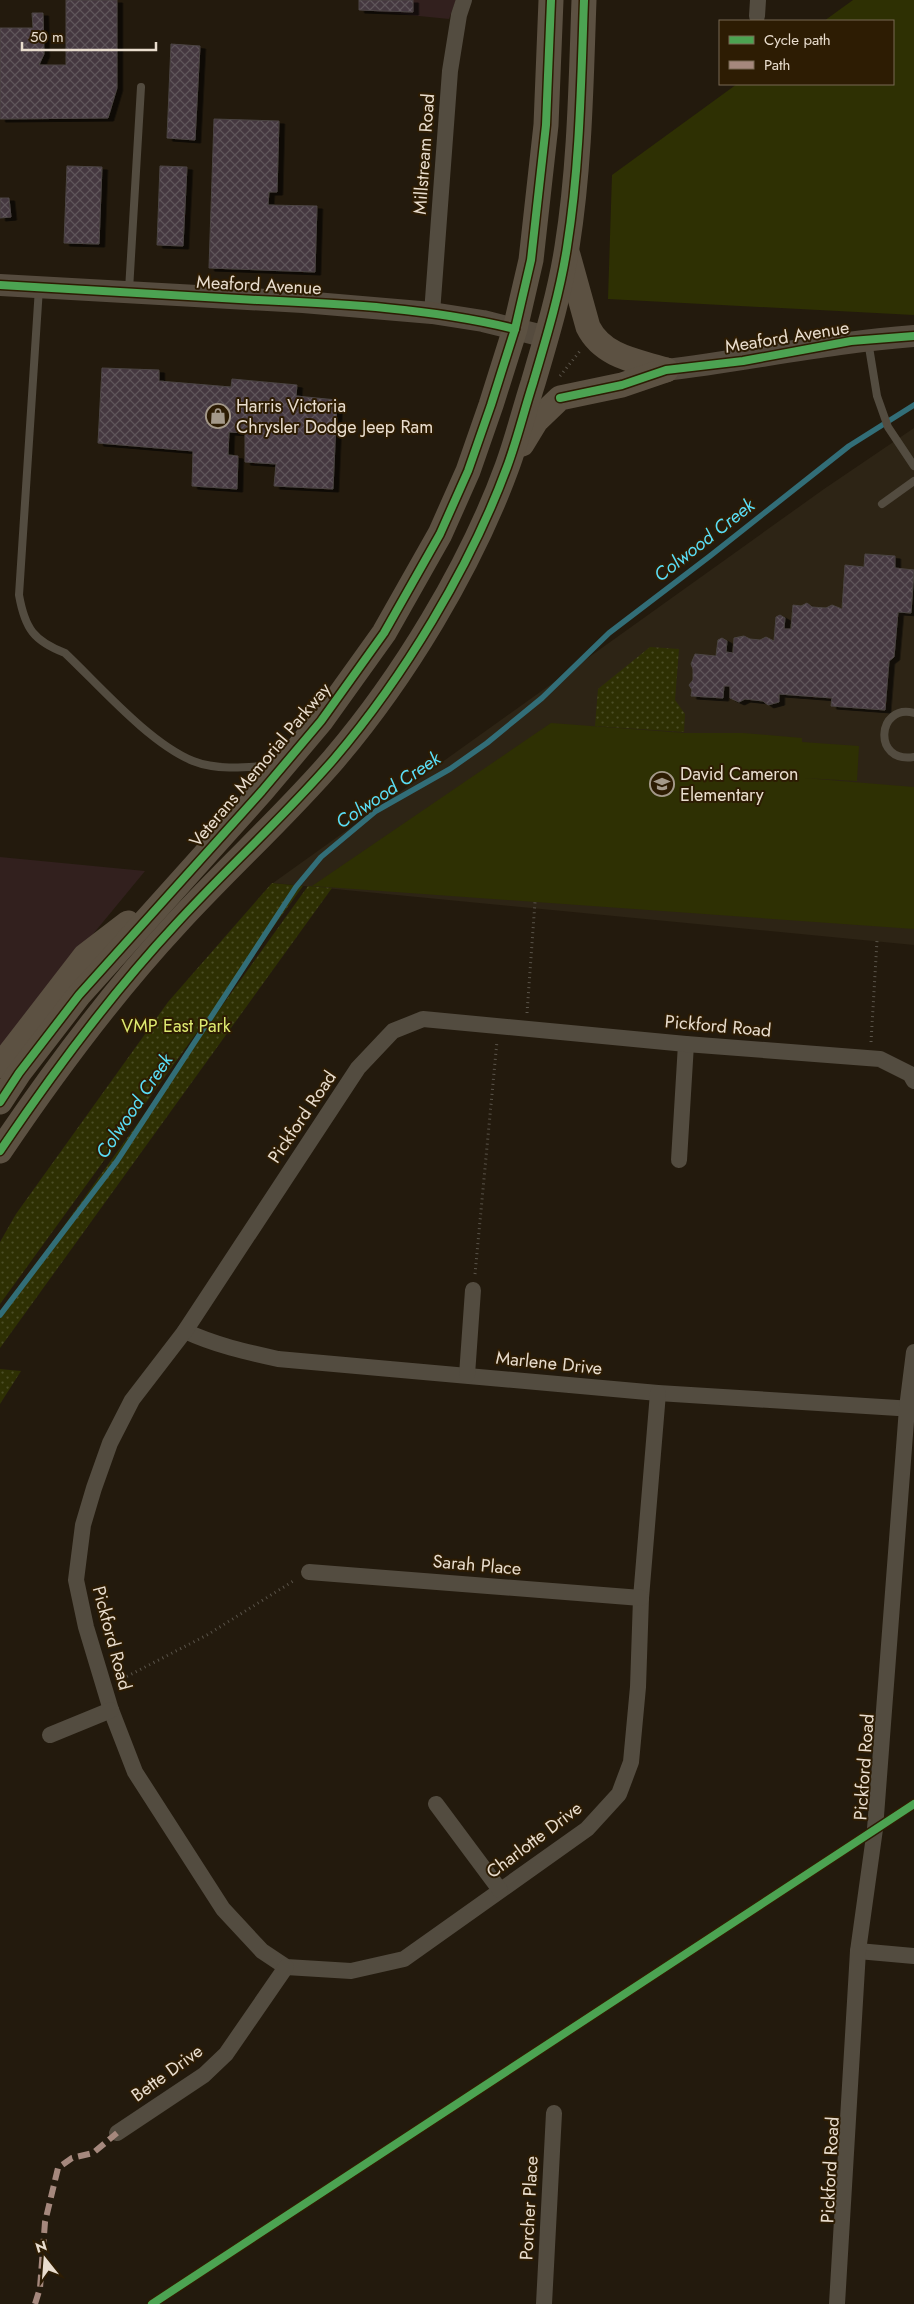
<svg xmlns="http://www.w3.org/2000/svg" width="914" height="2304" viewBox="0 0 914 2304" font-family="Jost,sans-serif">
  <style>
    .commercial { fill: #32201e }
    .education { fill: #2d2415 }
    .grass { fill: #2e3003 }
    .park { fill: url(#park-dots) }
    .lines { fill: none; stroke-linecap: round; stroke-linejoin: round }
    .stream { stroke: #326e78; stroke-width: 5.5 }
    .building { fill: url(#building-cross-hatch); stroke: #4b4443; filter: url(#shadow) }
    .path { stroke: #5a544a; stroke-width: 3; stroke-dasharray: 1 4; stroke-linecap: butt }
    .lane { stroke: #534c40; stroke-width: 8 }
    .street { stroke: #534c40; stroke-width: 16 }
    .secondary { stroke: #554b3e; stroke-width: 22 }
    .primary { stroke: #5c5142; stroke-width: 25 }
    .quiet { stroke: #a5887d; stroke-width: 6; stroke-dasharray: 12 6; stroke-linecap: butt }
    .cycleway-casing { stroke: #2d1c03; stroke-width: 11 }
    .cycleway { stroke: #4ca352; stroke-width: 8 }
    .labels { text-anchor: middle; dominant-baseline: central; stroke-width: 4; stroke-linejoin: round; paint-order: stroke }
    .street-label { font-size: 18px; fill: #e9ddce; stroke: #2d1c03 }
    .poi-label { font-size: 18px; fill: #e9ddce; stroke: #2d1c03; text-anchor: start }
    .park-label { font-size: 18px; fill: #deea70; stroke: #2d1c03 }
    .water-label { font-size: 19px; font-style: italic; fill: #5addf5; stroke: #2d1c03 }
  </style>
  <defs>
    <pattern id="park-dots" width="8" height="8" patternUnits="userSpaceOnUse" patternTransform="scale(1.25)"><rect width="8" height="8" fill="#2e3003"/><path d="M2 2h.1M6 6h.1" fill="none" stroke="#4c4e27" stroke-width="1.8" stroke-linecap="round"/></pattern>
    <pattern id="building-cross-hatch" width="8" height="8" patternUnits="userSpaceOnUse" patternTransform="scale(1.25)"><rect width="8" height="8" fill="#44383f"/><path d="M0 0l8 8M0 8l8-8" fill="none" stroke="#5f545a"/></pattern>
    <filter id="shadow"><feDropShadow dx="5.5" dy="3" stdDeviation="0" flood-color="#0009"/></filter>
  </defs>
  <rect width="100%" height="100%" fill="#231a0d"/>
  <!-- commercial -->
  <g class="commercial">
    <path d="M360,0H456L449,19L359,10Z"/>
    <path d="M0,857L145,871L0,1047Z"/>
  </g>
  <!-- education -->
  <path class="education" d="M914,428V945L273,883L824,489Z"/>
  <!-- grass -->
  <g class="grass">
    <path d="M853,0H914V315L608,299L612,175L737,84H893V21H824Z"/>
    <path d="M551,723L685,733H743L802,738V742L859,746L857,781L804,778L914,787V929L312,886Z"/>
  </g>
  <!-- park -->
  <g class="park">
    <path d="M650,647L679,649L675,700L685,714L684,732L595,726L598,689Z"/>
    <path d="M272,883L303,886L0,1304V1242L16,1214L168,1002Z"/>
    <path d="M308,886L332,888L0,1348V1315Z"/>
    <path d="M0,1369L21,1371L0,1404Z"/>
  </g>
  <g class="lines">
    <!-- stream -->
    <path class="stream" d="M0,1315L117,1161L296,887L321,857L376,811L450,769L487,743L542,698L609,633L710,556L849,446L914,405"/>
  </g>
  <!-- building -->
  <g class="building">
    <path d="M66,0H117V88L108,118L0,119V28H33L32,13H43L44,54L39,65H66Z"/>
    <path d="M359,0H413V12L359,10Z"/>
    <path d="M171,44L200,46L195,140L167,138Z"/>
    <path d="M214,119L279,121L277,192H269L268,205L317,206L315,272L209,268Z"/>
    <path d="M67,166L102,167L99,244L64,243Z"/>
    <path d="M160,166L187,167L183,246L157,245Z"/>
    <path d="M0,198H9L11,217L0,218Z"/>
    <path d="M102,368L159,370V381L231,387L232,379L297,385L296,396L337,400L333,489L274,486L276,464L245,462V433L229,432L228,455L238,456L237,489L192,486L193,451L98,443Z"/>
    <path d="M865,554L895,556V568L914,570L911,613L898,612L894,657L889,661L885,710L831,706L832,698L779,694V702L768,705L763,701L745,699L739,702L730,698V686H724L723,698L691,696L692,690L689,685L693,680V669L691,664L695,654L716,656L718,640L722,638L727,641L726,652L733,653L734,638L744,636L750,639L760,640L766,637L774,641L776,617L780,615L785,618L784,629H791L793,605L801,606L807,603L812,607L826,608L832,605L842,609L845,565L864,567Z"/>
  </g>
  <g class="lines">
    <!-- path -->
    <g class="path">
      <path d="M560,376L580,351"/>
      <path d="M527,1013L535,902"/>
      <path d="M871,1042L877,941"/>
      <path d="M475,1274L497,1041"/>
      <path d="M118,1681L207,1635L295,1580"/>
    </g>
    <!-- lane -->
    <g class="lane">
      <path d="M39,288L19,595C25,629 34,641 65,653C100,686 149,743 193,761C218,771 249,767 275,765"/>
      <path d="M129,290L141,87"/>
      <path d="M868,341L877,396L888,427L914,466"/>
      <path d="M882,504L914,481"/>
      <path d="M914,713C877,703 872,764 914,757"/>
    </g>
    <!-- street -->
    <g class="street">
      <path d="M757,16L758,0"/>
      <path d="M432,313L450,71L459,15L464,0"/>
      <path d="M679,1160L686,1044"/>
      <path d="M185,1331C215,1345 246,1352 278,1359L658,1393L914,1409"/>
      <path d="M467,1375L473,1290"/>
      <path d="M658,1393L641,1598L638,1687L631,1762L619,1794L587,1829L404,1959L351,1971L286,1967L262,1951L223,1909L135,1772L111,1710L86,1627L76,1580L83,1525L94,1488L110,1443L132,1400L185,1331L358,1068L393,1031L423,1019L686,1044L880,1059L910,1074L914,1081"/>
      <path d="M309,1572L641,1598"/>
      <path d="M50,1735L111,1710"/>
      <path d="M436,1804L500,1890"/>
      <path d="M858,1951L914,1956"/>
      <path d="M117,2133L204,2075L226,2054L286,1967"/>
      <path d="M544,2304L554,2113"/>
      <path d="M837,2304L858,1951L875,1829L907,1408L914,1352"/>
    </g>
    <!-- secondary -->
    <g class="secondary">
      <path d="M0,285L303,302L432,313L483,321L547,337"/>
      <path d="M666,370C749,360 831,342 914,336"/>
    </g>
    <!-- primary -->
    <g class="primary">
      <path d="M568,255L588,327C603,357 637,361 666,370"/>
      <path d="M522,444L536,421L560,398L622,385L666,370"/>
      <path d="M0,1066L85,956L128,923"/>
      <path d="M0,1102L19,1073L79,995L262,791L321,721L384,633L440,534L468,471L491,405L515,329L531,260L546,125L551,0"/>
      <path d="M0,1151C54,1071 110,995 176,924C227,868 284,817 334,759C403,678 470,568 507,467C517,440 524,411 533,383C546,339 560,293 567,247C580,165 581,83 584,0"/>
    </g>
    <!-- quiet -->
    <path class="quiet" d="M35,2304L40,2288L45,2222L58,2168L72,2158L93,2153L117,2133"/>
    <defs>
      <g id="cycleway">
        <path d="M0,285C86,290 171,295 257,300C343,304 431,308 515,329"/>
        <path d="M560,398L622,385L666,370L743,361L851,341L914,336"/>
        <path d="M0,1102L19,1073L79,995L262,791L321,721L384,633L440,534L468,471L491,405L515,329L531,260L546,125L551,0"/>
        <path d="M0,1151C54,1071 110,995 176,924C227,868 284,817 334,759C403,678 470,568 507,467C517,440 524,411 533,383C546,339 560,293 567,247C580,165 581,83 584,0"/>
        <path d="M152,2304L914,1804"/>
      </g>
    </defs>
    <!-- cycleway casing -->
    <use href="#cycleway" class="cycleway-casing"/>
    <!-- cycleway -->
    <use href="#cycleway" class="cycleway"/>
  </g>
  <!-- icons -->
  <defs>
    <symbol id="shop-ring" viewBox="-11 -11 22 22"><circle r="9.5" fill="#2d1c03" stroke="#a4998a" stroke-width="1.5"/><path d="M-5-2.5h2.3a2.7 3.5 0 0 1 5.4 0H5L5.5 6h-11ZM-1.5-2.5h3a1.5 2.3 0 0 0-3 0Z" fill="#a4998a"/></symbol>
    <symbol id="school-ring" viewBox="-11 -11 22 22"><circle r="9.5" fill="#2d1c03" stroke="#a4998a" stroke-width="1.5"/><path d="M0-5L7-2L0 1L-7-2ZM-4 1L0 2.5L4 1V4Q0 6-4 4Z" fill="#a4998a"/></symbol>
  </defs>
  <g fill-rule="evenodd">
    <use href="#shop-ring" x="204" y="402" width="28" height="28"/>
    <use href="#school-ring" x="648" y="770" width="28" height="28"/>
  </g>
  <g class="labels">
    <!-- street labels -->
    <g class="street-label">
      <text transform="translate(424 154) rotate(-86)">Millstream Road</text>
      <text transform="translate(259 285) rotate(3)">Meaford Avenue</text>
      <text transform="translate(787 337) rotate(-9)">Meaford Avenue</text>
      <text transform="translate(260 765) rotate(-50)">Veterans Memorial Parkway</text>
      <text transform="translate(718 1026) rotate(5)">Pickford Road</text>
      <text transform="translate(302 1117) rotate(-56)">Pickford Road</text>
      <text transform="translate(549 1363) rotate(6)">Marlene Drive</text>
      <text transform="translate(477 1565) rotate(5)">Sarah Place</text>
      <text transform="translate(112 1638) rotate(75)">Pickford Road</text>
      <text transform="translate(864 1767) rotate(-86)">Pickford Road</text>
      <text transform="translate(534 1840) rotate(-37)">Charlotte Drive</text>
      <text transform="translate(167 2073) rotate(-36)">Bette Drive</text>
      <text transform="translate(830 2170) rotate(-87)">Pickford Road</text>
      <text transform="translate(529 2208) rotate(-87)">Porcher Place</text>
    </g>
    <!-- poi labels -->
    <g class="poi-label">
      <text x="236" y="406">Harris Victoria<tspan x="236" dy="21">Chrysler Dodge Jeep Ram</tspan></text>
      <text x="680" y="774">David Cameron<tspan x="680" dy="21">Elementary</tspan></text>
    </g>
    <!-- park labels -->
    <g class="park-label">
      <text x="176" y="1026">VMP East Park</text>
    </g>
    <!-- water labels -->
    <g class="water-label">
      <text transform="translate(704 540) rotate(-38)">Colwood Creek</text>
      <text transform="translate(388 790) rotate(-34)">Colwood Creek</text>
      <text transform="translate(134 1106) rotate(-56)">Colwood Creek</text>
    </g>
  </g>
  <!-- legend -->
  <rect x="719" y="20" width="175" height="65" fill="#2d1c03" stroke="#786954"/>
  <rect x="729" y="36" width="25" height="8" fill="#4ca352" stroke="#786954"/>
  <text x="764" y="45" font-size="15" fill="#e9ddce">Cycle path</text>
  <rect x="729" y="61" width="25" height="8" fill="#a5887d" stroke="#786954"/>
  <text x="764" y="70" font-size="15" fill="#e9ddce">Path</text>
  <!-- north arrow -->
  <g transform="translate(45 2259) rotate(343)" stroke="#2d1c03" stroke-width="4" paint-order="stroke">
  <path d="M0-4L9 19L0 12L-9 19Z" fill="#e9ddce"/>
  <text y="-8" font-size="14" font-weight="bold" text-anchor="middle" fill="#e9ddce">N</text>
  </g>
  <!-- scale -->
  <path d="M22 42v8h134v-8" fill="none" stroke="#e9ddce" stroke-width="2.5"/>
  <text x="30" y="42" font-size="15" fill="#e9ddce" stroke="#2d1c03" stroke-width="4" paint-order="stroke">50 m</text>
</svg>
